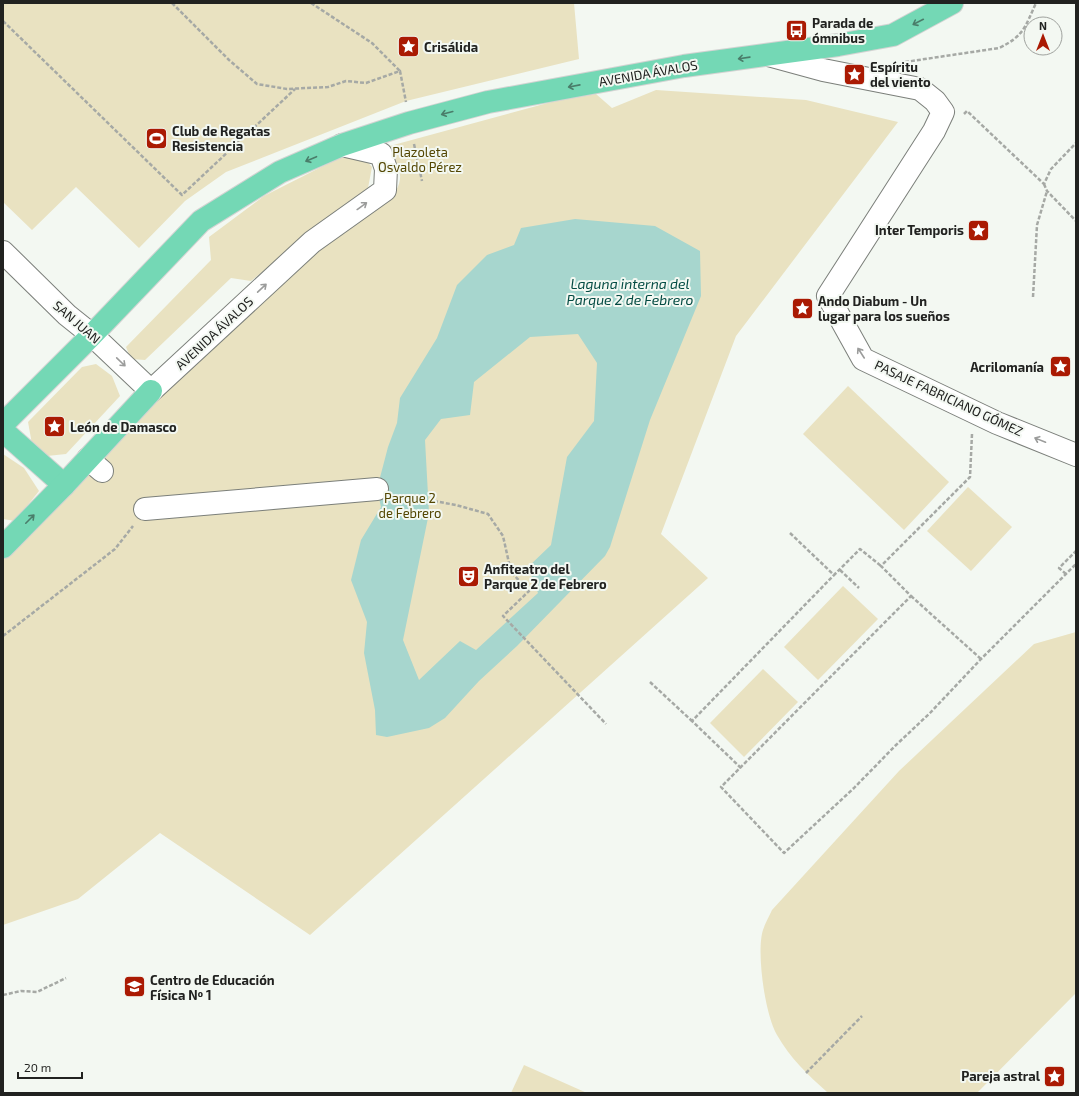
<svg xmlns="http://www.w3.org/2000/svg" width="1079" height="1096" viewBox="0 0 1079 1096" font-family="'Exo 2',sans-serif">
  <style>
    .green { fill: #e9e2c1 }
    .water { fill: #a7d6ce; fill-rule: evenodd }
    .lines { fill: none; stroke-linecap: round; stroke-linejoin: round }
    .minor-casing { stroke: #7b7f7a; stroke-width: 24 }
    .major-casing { stroke: #d3d3d2; stroke-width: 24 }
    .path { stroke: #a6a9a5; stroke-width: 2.5; stroke-dasharray: 4 2; stroke-linecap: butt }
    .minor { stroke: #fff; stroke-width: 22 }
    .major { stroke: #74d8b5; stroke-width: 22 }
    .oneway { stroke: #4a7d6a }
    .oneway2 { stroke: #9b9c9b }
    .labels { text-anchor: middle; dominant-baseline: central; stroke-width: 4; stroke-linejoin: round; paint-order: stroke }
    .poi-label { font-size: 13px; font-weight: bold; fill: #212220; stroke: #f3f8f2; text-anchor: start }
    .street-label { font-size: 13px; fill: #212220; stroke: #f3f8f2 }
    .park-label { font-size: 13px; fill: #534602; stroke: #f3f8f2 }
    .water-label { font-size: 14px; font-style: italic; fill: #034b43; stroke: #f3f8f2 }
  </style>
  <rect width="100%" height="100%" fill="#f3f8f2"/>
  <!-- green -->
  <g class="green">
    <path d="M3,3H574L579,59L406,101L226,172L185,201L139,248L76,187L32,230L3,202Z"/>
    <path d="M656,90L806,100L898,122L736,336L661,534L708,578L310,935L160,833L78,899L3,925V557L308,248L396,191C406,172 396,163 386,147L555,101L596,94L612,108Z"/>
    <path d="M363,157L372,167L368,188L251,281L231,278L145,360L131,359L126,347L211,260L209,237L264,196L339,158Z"/>
    <path d="M96,364L112,376L120,396L66,454L47,456L32,444L28,422L82,367Z"/>
    <path d="M848,386L949,482L904,530L803,434Z"/>
    <path d="M3,454L24,468L39,491L15,521L3,519Z"/>
    <path d="M968,487L1012,527L971,571L927,531Z"/>
    <path d="M843,586L878,619L818,680L784,647Z"/>
    <path d="M1076,632V993L977,1093L827,1092C808,1075 790,1058 777,1035C765,1015 756,951 763,930C765,923 769,917 772,910L899,771L1034,644Z"/>
    <path d="M763,669L798,702L744,757L710,723Z"/>
    <path d="M524,1065L587,1093H511Z"/>
  </g>
  <!-- water -->
  <path class="water" d="M575,219L655,226L700,251L701,296L650,420L610,547L605,556L517,646L479,681L445,718L429,728L387,737L376,735L375,710L364,653L367,622L351,580L361,540L381,507L377,489L388,447L397,423L400,398L437,338L457,285L487,255L514,245L521,228ZM578,334L597,363L594,421L567,457L551,545L528,567L538,593L476,650L460,641L419,680L403,640L429,513L425,440L441,419L470,415L474,382L530,337Z"/>
  <g class="lines">
    <defs>
      <g id="minor">
        <path d="M768,55L823,70L920,89L935,101L943,112L934,131L828,296L863,359L997,423L1076,455"/>
        <path d="M3,252L67,315L92,335L151,391L312,242L385,190L386,169L381,154L342,145"/>
        <path d="M88,459L102,471"/>
        <path d="M145,509L377,489"/>
      </g>
      <g id="major">
        <path d="M3,424L92,335L201,221L280,172L342,145L409,123L488,102L684,66L838,45L893,35L952,3"/>
        <path d="M3,431L64,485"/>
        <path d="M3,547L64,485L151,391"/>
      </g>
    </defs>
    <!-- minor casing -->
    <use href="#minor" class="minor-casing"/>
    <!-- major casing -->
    <use href="#major" class="major-casing"/>
    <!-- path -->
    <g class="path">
      <path d="M172,3L229,60L257,84L287,89L328,87L346,81L366,83L400,71L406,102"/>
      <path d="M311,3L372,43L400,71"/>
      <path d="M3,21L182,195L295,89"/>
      <path d="M905,62L999,48C1024,36 1025,27 1036,3"/>
      <path d="M964,114L967,111L1044,184L1051,169L1076,143"/>
      <path d="M414,144L422,181"/>
      <path d="M1044,184L1047,191L1076,221"/>
      <path d="M1033,297L1037,225L1047,191"/>
      <path d="M972,434L970,477L881,566L911,596L721,787L784,853L854,788L895,746L930,713L981,659L1076,564"/>
      <path d="M434,501L456,505L488,514L503,536L511,572L529,591L503,616L606,724"/>
      <path d="M790,533L834,575L860,549L881,566"/>
      <path d="M840,570L859,588"/>
      <path d="M1066,574L1059,568L1076,551"/>
      <path d="M911,596L981,659"/>
      <path d="M3,636L115,549L133,526"/>
      <path d="M650,682L692,721"/>
      <path d="M741,768L692,721L834,575"/>
      <path d="M3,995L21,991L37,992L66,978"/>
      <path d="M806,1073L862,1016"/>
    </g>
    <!-- minor -->
    <use href="#minor" class="minor"/>
    <!-- major -->
    <use href="#major" class="major"/>
  </g>
  <!-- one-way arrows -->
  <defs><path id="oneway-shaft" d="M-6 0H5M1.5-3L5.5 0L1.5 3" fill="none" stroke-width="1.6" stroke-linecap="round" stroke-linejoin="round"/></defs>
  <g class="oneway">
    <use href="#oneway-shaft" transform="translate(918 22) rotate(153)"/>
    <use href="#oneway-shaft" transform="translate(744 58) rotate(172)"/>
    <use href="#oneway-shaft" transform="translate(574 86) rotate(169)"/>
    <use href="#oneway-shaft" transform="translate(447 113) rotate(165)"/>
    <use href="#oneway-shaft" transform="translate(311 159) rotate(157)"/>
    <use href="#oneway-shaft" transform="translate(30 519) rotate(-45)"/>
  </g>
  <g class="oneway2">
    <use href="#oneway-shaft" transform="translate(362 206) rotate(-36)"/>
    <use href="#oneway-shaft" transform="translate(262 288) rotate(-43)"/>
    <use href="#oneway-shaft" transform="translate(861 353) rotate(-123)"/>
    <use href="#oneway-shaft" transform="translate(121 362) rotate(44)"/>
    <use href="#oneway-shaft" transform="translate(1040 440) rotate(-158)"/>
  </g>
  <!-- icons -->
  <defs>
    <symbol id="bus-square" viewBox="-11 -11 22 22"><rect x="-9" y="-9" width="18" height="18" rx="4" fill="#aa1a03" stroke="#f3f8f2"/><path d="M-5-6H5V4H4V6H2V4H-2V6H-4V4H-5ZM-3.5-4V0h7V-4ZM-3.5 1.2v1.5H-2V1.2ZM2 1.2v1.5H3.5V1.2Z" fill="#fff"/></symbol>
    <symbol id="sight-square" viewBox="-11 -11 22 22"><rect x="-9" y="-9" width="18" height="18" rx="4" fill="#aa1a03" stroke="#f3f8f2"/><path d="M0-6L1.8-2.2L6-1.7L2.9 1.2L3.7 5.4L0 3.3L-3.7 5.4L-2.9 1.2L-6-1.7L-1.8-2.2Z" fill="#fff"/></symbol>
    <symbol id="stadium-square" viewBox="-11 -11 22 22"><rect x="-9" y="-9" width="18" height="18" rx="4" fill="#aa1a03" stroke="#f3f8f2"/><path d="M0-5a6.5 5 0 1 0 0 10a6.5 5 0 1 0 0-10ZM-3.5-1.8h7v3.6h-7Z" fill="#fff"/></symbol>
    <symbol id="theatre-square" viewBox="-11 -11 22 22"><rect x="-9" y="-9" width="18" height="18" rx="4" fill="#aa1a03" stroke="#f3f8f2"/><path d="M-5-5.5Q0-4 5-5.5V0Q5 5 0 6Q-5 5-5 0ZM-3.3-2.5H-1v1.5H-3.3ZM1-2.5H3.3v1.5H1ZM-2.8 1Q0 5.5 2.8 1Z" fill="#fff"/></symbol>
    <symbol id="university-square" viewBox="-11 -11 22 22"><rect x="-9" y="-9" width="18" height="18" rx="4" fill="#aa1a03" stroke="#f3f8f2"/><path d="M0-5L7-2L0 1L-7-2ZM-4 1L0 2.5L4 1V4Q0 6-4 4Z" fill="#fff"/></symbol>
  </defs>
  <g fill-rule="evenodd">
    <use href="#bus-square" x="784" y="18" width="25" height="25"/>
    <use href="#sight-square" x="396" y="34" width="25" height="25"/>
    <use href="#sight-square" x="842" y="62" width="25" height="25"/>
    <use href="#stadium-square" x="144" y="126" width="25" height="25"/>
    <use href="#sight-square" x="966" y="218" width="25" height="25"/>
    <use href="#sight-square" x="790" y="296" width="25" height="25"/>
    <use href="#sight-square" x="1048" y="354" width="25" height="25"/>
    <use href="#sight-square" x="42" y="414" width="25" height="25"/>
    <use href="#theatre-square" x="456" y="564" width="25" height="25"/>
    <use href="#university-square" x="122" y="974" width="25" height="25"/>
    <use href="#sight-square" x="1042" y="1064" width="25" height="25"/>
  </g>
  <g class="labels">
    <!-- poi labels -->
    <g class="poi-label">
      <text x="812" y="23">Parada de<tspan x="812" dy="15">ómnibus</tspan></text>
      <text x="424" y="47">Crisálida</text>
      <text x="870" y="67">Espíritu<tspan x="870" dy="15">del viento</tspan></text>
      <text x="172" y="131">Club de Regatas<tspan x="172" dy="15">Resistencia</tspan></text>
      <text x="964" y="230" text-anchor="end">Inter Temporis</text>
      <text x="818" y="301">Ando Diabum - Un<tspan x="818" dy="15">lugar para los sueños</tspan></text>
      <text x="1044" y="367" text-anchor="end">Acrilomanía</text>
      <text x="70" y="427">León de Damasco</text>
      <text x="484" y="569">Anfiteatro del<tspan x="484" dy="15">Parque 2 de Febrero</tspan></text>
      <text x="150" y="980">Centro de Educación<tspan x="150" dy="15">Física Nº 1</tspan></text>
      <text x="1040" y="1076" text-anchor="end">Pareja astral</text>
    </g>
    <!-- street labels -->
    <g class="street-label">
      <text transform="translate(648 73) rotate(-10)">AVENIDA ÁVALOS</text>
      <text transform="translate(77 322) rotate(41)">SAN JUAN</text>
      <text transform="translate(214 333) rotate(-43)">AVENIDA ÁVALOS</text>
      <text transform="translate(949 398) rotate(25)">PASAJE FABRICIANO GÓMEZ</text>
    </g>
    <!-- park labels -->
    <g class="park-label">
      <text x="420" y="152">Plazoleta<tspan x="420" dy="15">Osvaldo Pérez</tspan></text>
      <text x="410" y="498">Parque 2<tspan x="410" dy="15">de Febrero</tspan></text>
    </g>
    <!-- water labels -->
    <g class="water-label">
      <text x="630" y="283">Laguna interna del<tspan x="630" dy="16">Parque 2 de Febrero</tspan></text>
    </g>
  </g>
  <!-- border -->
  <rect width="1079" height="1096" fill="none" stroke="#212220" stroke-width="8"/>
  <!-- north arrow -->
  <g transform="translate(1043 36)"><circle r="19" fill="#f3f8f2" stroke="#9fa29e"/>
  <path d="M0-3L7 15L0 10L-7 15Z" fill="#aa1a03"/>
  <text y="-6" font-size="11" font-weight="bold" text-anchor="middle" fill="#212220">N</text>
  </g>
  <!-- scale -->
  <path d="M18 1072v6h64v-6" fill="none" stroke="#212220" stroke-width="2"/>
  <text x="24" y="1072" font-size="12" fill="#212220" stroke="#f3f8f2" stroke-width="3" paint-order="stroke">20 m</text>
</svg>
